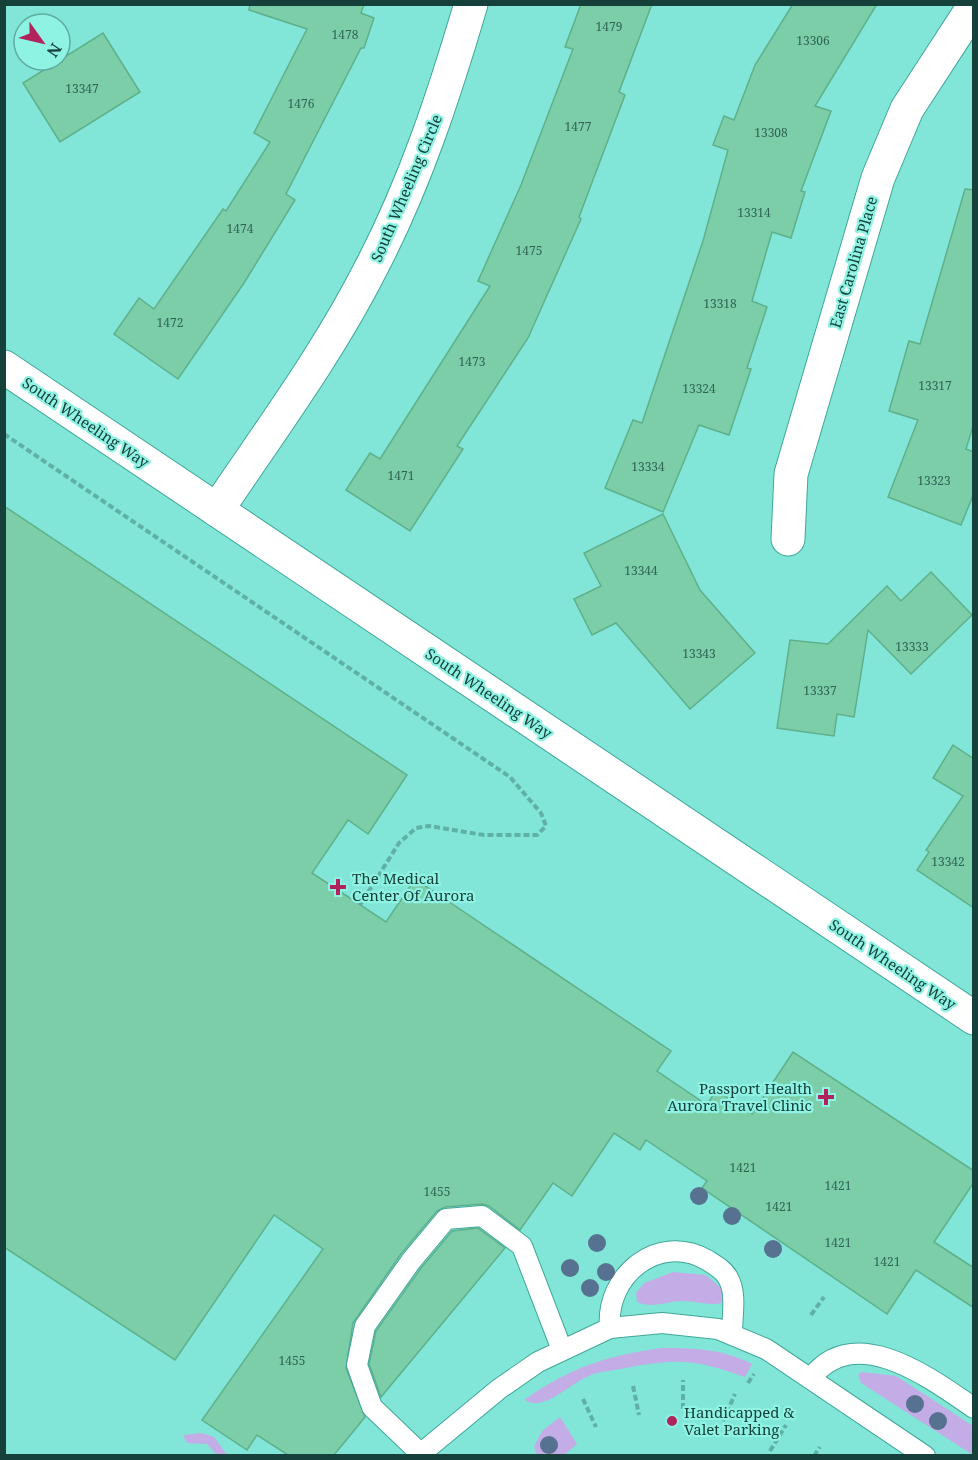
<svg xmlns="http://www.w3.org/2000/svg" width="978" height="1460" viewBox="0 0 978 1460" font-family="'Noto Serif',serif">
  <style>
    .green { fill: #c4ace6 }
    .building { fill: #7ccea8; stroke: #5eb08b; stroke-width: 1.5 }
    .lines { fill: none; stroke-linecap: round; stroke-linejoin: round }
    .lane-casing { stroke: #3fa79a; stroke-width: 22 }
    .street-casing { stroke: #3fa79a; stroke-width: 35 }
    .secondary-casing { stroke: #3fa79a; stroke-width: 35 }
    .path { stroke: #5fb1a5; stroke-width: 4; stroke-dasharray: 6 3; stroke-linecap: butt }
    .lane { stroke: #fff; stroke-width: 20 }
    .street { stroke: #fff; stroke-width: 33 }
    .secondary { stroke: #fff; stroke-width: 33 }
    .tree { fill: #577191 }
    .poi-dot { fill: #b1245b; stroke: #8ff3e4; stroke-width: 2 }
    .labels { text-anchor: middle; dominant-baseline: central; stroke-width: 4.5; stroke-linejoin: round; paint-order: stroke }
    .number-label { font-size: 12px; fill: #306456 }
    .street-label { font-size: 15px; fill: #16413b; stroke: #8ff3e4 }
    .poi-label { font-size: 15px; fill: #16413b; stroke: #8ff3e4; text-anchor: start }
  </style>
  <rect width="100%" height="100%" fill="#81e6d7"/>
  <!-- green -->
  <g class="green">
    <path d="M673,1272L706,1275L727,1293L725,1302C710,1307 699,1301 683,1301C667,1301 652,1309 637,1302L636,1293L644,1283Z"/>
    <path d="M662,1348C695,1348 723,1349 752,1364L745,1377C694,1359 678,1358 625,1368C613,1371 599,1371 589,1376C568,1384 546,1412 524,1400C569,1368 608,1355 662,1348Z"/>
    <path d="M862,1372L896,1376L973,1426V1455L861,1383L858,1375Z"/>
    <path d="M560,1417L577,1444L564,1455H537L534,1447L542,1431Z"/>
    <path d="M202,1433L214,1437L227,1455H217L207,1444L187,1443L183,1435Z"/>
  </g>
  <!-- building -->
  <g class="building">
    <path d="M250,4H364L361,13L374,18L364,48H361L286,194L295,200L244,283L178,379L114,334L139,298L154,309L223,209L226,211L270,142L254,133L307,29L249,10Z"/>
    <path d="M581,4H652L619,92L625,95L579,217L581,219L528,338L457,446L463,449L410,531L346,490L370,453L380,459L490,286L478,281L521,185L573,49L565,47Z"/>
    <path d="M793,4H877L815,106L831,111L801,191L805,192L791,238L772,232L752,301L767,307L747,368L751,369L729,435L699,425L663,512L605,488L633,420L642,423L703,241L728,150L713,145L724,116L734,120L755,65Z"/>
    <path d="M103,33L140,92L60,142L23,83Z"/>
    <path d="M965,189L974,190V423L966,449L974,452V493L961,525L888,497L918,420L889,411L909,341L920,344Z"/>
    <path d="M4,506L407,775L368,834L348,820L312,873L386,922L415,879L671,1051L657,1071L707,1105L716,1090L752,1114L793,1052L974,1171V1182L934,1242L974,1268V1308L916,1270L887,1314L702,1188L707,1181L646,1140L640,1150L614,1133L572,1196L553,1183L520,1230L489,1206L482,1204L445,1207L437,1211L401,1254L353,1323L346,1368L365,1417L334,1455H288L257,1435L247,1450L202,1420L323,1249L274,1215L175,1360L4,1247Z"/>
    <path d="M663,514L700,590L755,653L690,709L616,623L592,635L574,599L601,586L584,553Z"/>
    <path d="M931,572L972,615L911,674L868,630L854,717L837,714L834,736L777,728L790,640L828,644L887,586L901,601Z"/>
    <path d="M953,745L974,759V908L917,870L929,852L926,850L963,796L933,778Z"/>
    <path d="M478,1228L505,1248L381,1397L369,1364L376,1331L421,1268L452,1231Z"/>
  </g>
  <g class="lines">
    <defs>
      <g id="lane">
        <path d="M610,1328C605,1276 658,1232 707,1260C715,1265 724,1270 728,1278C737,1293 732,1316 732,1333"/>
        <path d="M811,1378C855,1321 930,1378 974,1408"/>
        <path d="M421,1454L372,1407L357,1365L365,1326L411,1261L446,1219L482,1216L522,1246L562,1350"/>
        <path d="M418,1456L499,1389L538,1362L610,1328L662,1323L718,1329L766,1349L925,1456"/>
      </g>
      <g id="street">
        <path d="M217,510C270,431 328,353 371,268C415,184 444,95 471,4"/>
        <path d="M788,539L791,474L878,178L907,109L974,6"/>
      </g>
      <path id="secondary" d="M4,367L974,1018"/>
    </defs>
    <!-- lane casing -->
    <use href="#lane" class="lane-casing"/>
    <!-- street casing -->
    <use href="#street" class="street-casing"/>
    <!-- secondary casing -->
    <use href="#secondary" class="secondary-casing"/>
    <!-- path -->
    <g class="path">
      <path d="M4,434L510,777L541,813L546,826L537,835H484L429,826L416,828L399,843L360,905"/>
      <path d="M811,1315L824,1297"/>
      <path d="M748,1383L754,1374"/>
      <path d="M633,1386L639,1415"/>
      <path d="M583,1399L596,1427"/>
      <path d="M683,1409V1380"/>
      <path d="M723,1421L735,1394"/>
      <path d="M770,1451L786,1425"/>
      <path d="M814,1456L820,1447"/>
    </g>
    <!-- lane -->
    <use href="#lane" class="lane"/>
    <!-- street -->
    <use href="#street" class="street"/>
    <!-- secondary -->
    <use href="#secondary" class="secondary"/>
  </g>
  <!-- trees -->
  <g class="tree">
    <circle cx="699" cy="1196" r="9"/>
    <circle cx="732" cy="1216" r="9"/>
    <circle cx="597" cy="1243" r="9"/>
    <circle cx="773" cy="1249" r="9"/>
    <circle cx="570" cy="1268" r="9"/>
    <circle cx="606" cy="1272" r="9"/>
    <circle cx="590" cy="1288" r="9"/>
    <circle cx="915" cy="1404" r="9"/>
    <circle cx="938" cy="1421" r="9"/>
    <circle cx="549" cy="1445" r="9"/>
  </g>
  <!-- markers -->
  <g class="poi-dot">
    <path d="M335 878h6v6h6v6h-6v6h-6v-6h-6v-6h6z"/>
    <path d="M823 1088h6v6h6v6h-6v6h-6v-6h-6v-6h6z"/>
    <circle cx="672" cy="1421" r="6"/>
  </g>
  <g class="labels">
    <!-- number labels -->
    <g class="number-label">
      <text x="609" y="26">1479</text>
      <text x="345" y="34">1478</text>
      <text x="813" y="40">13306</text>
      <text x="82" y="88">13347</text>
      <text x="301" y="103">1476</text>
      <text x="578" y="126">1477</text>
      <text x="771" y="132">13308</text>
      <text x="754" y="212">13314</text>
      <text x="240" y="228">1474</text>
      <text x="529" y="250">1475</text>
      <text x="720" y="303">13318</text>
      <text x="170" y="322">1472</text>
      <text x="472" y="361">1473</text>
      <text x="935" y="385">13317</text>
      <text x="699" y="388">13324</text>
      <text x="648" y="466">13334</text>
      <text x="401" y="475">1471</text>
      <text x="934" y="480">13323</text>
      <text x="641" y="570">13344</text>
      <text x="912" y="646">13333</text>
      <text x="699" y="653">13343</text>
      <text x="820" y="690">13337</text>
      <text x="948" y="861">13342</text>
      <text x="743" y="1167">1421</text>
      <text x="838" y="1185">1421</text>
      <text x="437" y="1191">1455</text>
      <text x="779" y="1206">1421</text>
      <text x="838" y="1242">1421</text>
      <text x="887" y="1261">1421</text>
      <text x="292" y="1360">1455</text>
    </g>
    <!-- street labels -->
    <g class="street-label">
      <text transform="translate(406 188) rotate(-67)">South Wheeling Circle</text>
      <text transform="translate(853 262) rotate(-74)">East Carolina Place</text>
      <text transform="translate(86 422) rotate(34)">South Wheeling Way</text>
      <text transform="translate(489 693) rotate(34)">South Wheeling Way</text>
      <text transform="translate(893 964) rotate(34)">South Wheeling Way</text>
    </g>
    <!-- poi labels -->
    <g class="poi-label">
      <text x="352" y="878">The Medical<tspan x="352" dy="17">Center Of Aurora</tspan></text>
      <text x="812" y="1088" text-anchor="end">Passport Health<tspan x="812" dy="17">Aurora Travel Clinic</tspan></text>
      <text x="684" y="1412">Handicapped &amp;<tspan x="684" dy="17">Valet Parking</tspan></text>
    </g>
  </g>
  <!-- border -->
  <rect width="978" height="1460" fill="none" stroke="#16413b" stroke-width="12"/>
  <!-- north arrow -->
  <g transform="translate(42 42) rotate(124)"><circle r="28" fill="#8ff3e4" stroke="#5faca0" stroke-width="1.5"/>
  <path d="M0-4.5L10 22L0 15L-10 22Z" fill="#b1245b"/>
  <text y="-9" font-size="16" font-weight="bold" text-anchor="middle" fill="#16413b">N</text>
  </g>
</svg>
